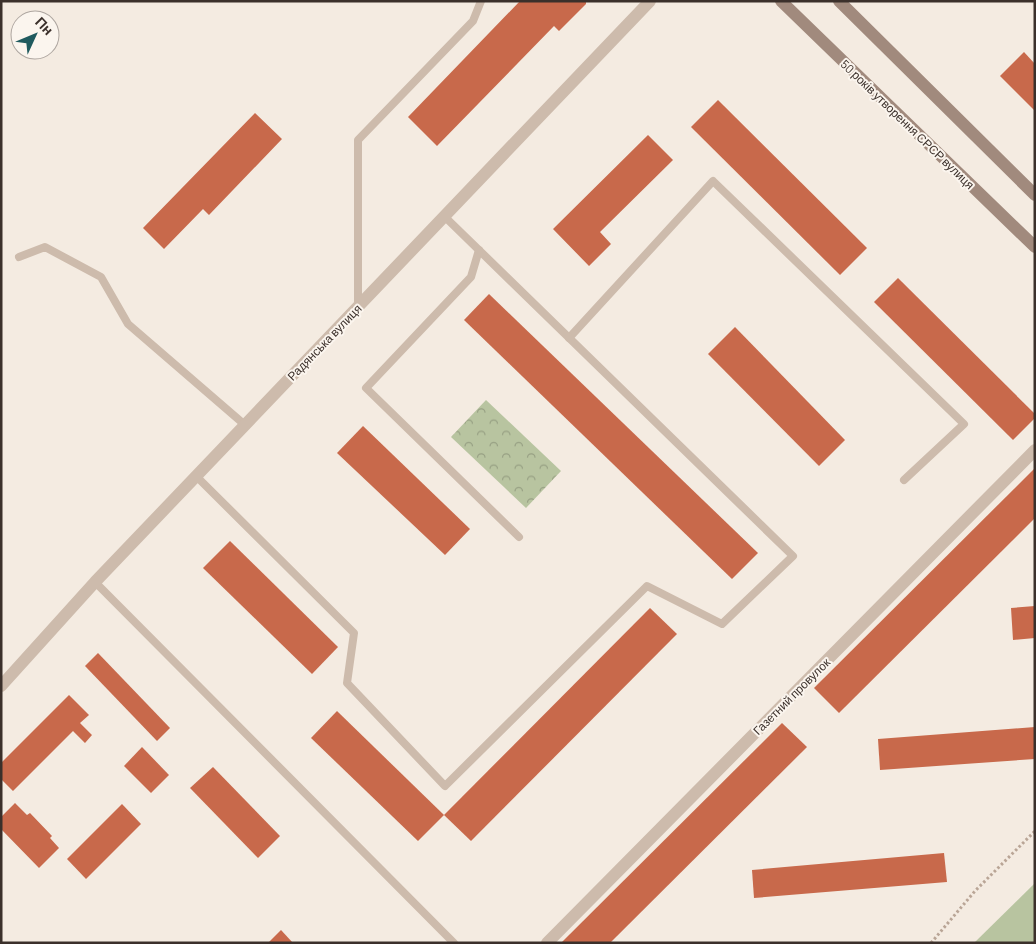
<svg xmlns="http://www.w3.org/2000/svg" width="1036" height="944" viewBox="0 0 1036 944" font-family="Barlow,sans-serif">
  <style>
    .grass { fill: #b8c4a0 }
    .park { fill: url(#park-crowns) }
    .building { fill: #c8694b }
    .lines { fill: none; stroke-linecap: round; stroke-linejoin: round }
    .path { stroke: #b9a596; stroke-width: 3; stroke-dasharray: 2.5 2.5; stroke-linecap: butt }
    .lane { stroke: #cdbbac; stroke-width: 8 }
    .street { stroke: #cdbbac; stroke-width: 12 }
    .secondary { stroke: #a18a7d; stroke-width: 12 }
    .labels { text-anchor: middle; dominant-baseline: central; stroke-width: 4; stroke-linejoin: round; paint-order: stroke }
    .street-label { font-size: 12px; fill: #3b302b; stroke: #fbf5ee }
  </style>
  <defs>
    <pattern id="park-crowns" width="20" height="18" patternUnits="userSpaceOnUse" patternTransform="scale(1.25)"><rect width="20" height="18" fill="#b8c4a0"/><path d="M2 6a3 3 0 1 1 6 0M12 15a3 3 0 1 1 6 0" fill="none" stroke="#97a083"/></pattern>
  </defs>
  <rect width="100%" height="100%" fill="#f4ebe1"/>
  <!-- grass -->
  <path class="grass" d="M1035,883V943H974Z"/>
  <!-- park -->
  <path class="park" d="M486,400L561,471L526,508L451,437Z"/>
  <!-- building -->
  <g class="building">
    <path d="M520,1H586V4L559,31L554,26L437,146L408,117Z"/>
    <path d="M1024,52L1035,64V111L1000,76Z"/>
    <path d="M718,100L867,248L840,275L691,127Z"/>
    <path d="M255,113L282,139L209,215L203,209L164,249L143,228Z"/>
    <path d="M648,135L673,160L600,232L611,244L589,266L553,229Z"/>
    <path d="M898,278L1035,414V418L1013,440L874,302Z"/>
    <path d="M489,294L758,553L732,579L464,320Z"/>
    <path d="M735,327L845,440L819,466L708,354Z"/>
    <path d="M363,426L470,529L445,555L337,453Z"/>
    <path d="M1035,468V518L839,713L814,688Z"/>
    <path d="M230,541L338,647L312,674L203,568Z"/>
    <path d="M1035,606V638L1013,640L1011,608Z"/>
    <path d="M650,608L677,634L471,841L444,815Z"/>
    <path d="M98,653L170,728L157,741L85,666Z"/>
    <path d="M69,695L89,715L80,723L92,735L85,743L73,731L13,791L1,779V763Z"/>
    <path d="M337,711L444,815L418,841L311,738Z"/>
    <path d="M782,723L807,747L610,943H561Z"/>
    <path d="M1035,727V759L880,770L878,739Z"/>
    <path d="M142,747L169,775L151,793L124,766Z"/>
    <path d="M213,767L280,836L258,858L190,788Z"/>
    <path d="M15,803L27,815L30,813L52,836L50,838L59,848L39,868L1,829V817Z"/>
    <path d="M122,804L141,824L86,879L67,859Z"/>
    <path d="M944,853L947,882L754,898L752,870Z"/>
    <path d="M281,930L293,943H268Z"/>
  </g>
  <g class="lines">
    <!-- path -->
    <path class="path" d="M931,943L975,891L1035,831"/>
    <!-- lane -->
    <g class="lane">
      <path d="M479,250L471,277L366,388L519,537"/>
      <path d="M19,257L45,247L101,277L128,324L245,425"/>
      <path d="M358,306V140L473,21L481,1"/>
      <path d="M569,338L713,181L964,424L904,480"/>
      <path d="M196,476L354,633L347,683L445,786L647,586L722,624L793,556L444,216"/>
      <path d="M95,582L454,943"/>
    </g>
    <!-- street -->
    <g class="street">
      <path d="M1,686L95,582L650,1"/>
      <path d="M547,943L1035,450"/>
    </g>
    <!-- secondary -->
    <g class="secondary">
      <path d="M781,1L1035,247"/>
      <path d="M839,1L1035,195"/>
    </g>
  </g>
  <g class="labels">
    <!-- street labels -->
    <g class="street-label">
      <text transform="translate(908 124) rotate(44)">50 років утворення СРСР вулиця</text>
      <text transform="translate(324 342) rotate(-46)">Радянська вулиця</text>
      <text transform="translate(791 696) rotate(-45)">Газетний провулок</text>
    </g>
  </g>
  <!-- border -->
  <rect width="1036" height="944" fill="none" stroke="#3b302b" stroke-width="5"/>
  <!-- north arrow -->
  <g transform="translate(35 35) rotate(46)"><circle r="24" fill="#fbf5ee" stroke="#aea6a0"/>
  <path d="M0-4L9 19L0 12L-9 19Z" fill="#1f5a5e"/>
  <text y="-8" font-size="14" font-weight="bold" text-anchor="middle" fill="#3b302b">Пн</text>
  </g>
</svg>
